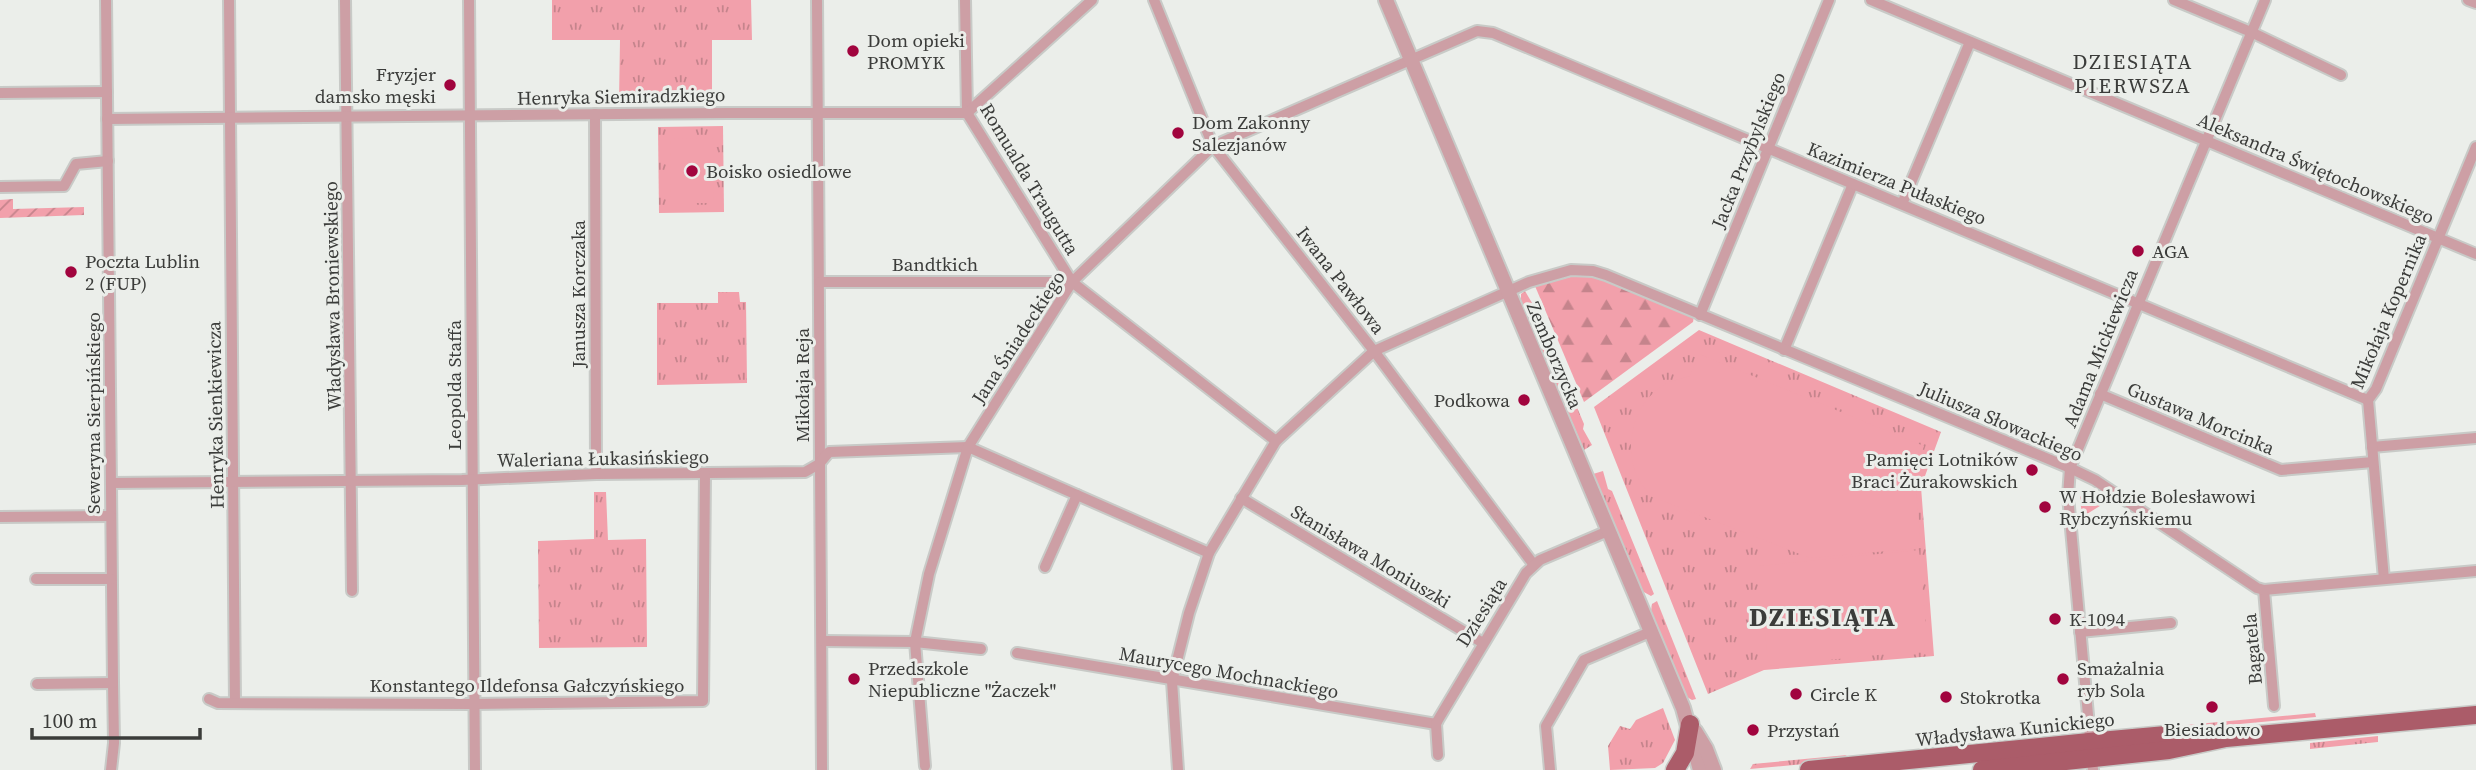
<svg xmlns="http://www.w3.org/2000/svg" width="2476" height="770" viewBox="0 0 2476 770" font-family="'Source Serif 4',serif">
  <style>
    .grass { fill: url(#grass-tufts) }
    .forest { fill: url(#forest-firs) }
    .garden { fill: url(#garden-furrows) }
    .pitch { fill: #f2a0ab }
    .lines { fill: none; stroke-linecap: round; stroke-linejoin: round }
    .minor-casing { stroke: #c8cac7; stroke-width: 14 }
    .tertiary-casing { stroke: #c8cac7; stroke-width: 18 }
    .primary-casing { stroke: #c8cac7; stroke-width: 21 }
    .minor { stroke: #cd9fa5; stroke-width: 10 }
    .tertiary { stroke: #cd9fa5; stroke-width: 14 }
    .primary { stroke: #ab5c69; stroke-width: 18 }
    .poi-dot { fill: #a1043e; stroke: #ebeeea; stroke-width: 2.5 }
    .labels { text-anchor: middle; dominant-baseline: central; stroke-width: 6; stroke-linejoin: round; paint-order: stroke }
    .poi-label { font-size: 19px; fill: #3b3c3a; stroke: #ebeeea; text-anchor: start }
    .street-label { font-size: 19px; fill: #3b3c3a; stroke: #ebeeea }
    .neighbourhood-label { font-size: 21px; letter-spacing: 2px; fill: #3b3c3a; stroke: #ebeeea }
    .district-label { font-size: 26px; font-weight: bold; letter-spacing: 2px; fill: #3b3c3a; stroke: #ebeeea }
  </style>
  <defs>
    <pattern id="grass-tufts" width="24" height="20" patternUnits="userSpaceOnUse" patternTransform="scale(1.75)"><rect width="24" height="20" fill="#f2a0ab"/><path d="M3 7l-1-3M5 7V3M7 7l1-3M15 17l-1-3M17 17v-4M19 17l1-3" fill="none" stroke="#c5848c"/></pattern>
    <pattern id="forest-firs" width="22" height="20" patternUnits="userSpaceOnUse" patternTransform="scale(1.75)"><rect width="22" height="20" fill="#f2a0ab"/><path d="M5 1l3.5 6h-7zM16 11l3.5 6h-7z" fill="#c5848c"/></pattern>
    <pattern id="garden-furrows" width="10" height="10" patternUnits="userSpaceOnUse" patternTransform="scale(1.75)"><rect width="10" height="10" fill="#f2a0ab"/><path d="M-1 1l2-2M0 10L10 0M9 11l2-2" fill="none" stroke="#c5848c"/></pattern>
  </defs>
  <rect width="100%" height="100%" fill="#ebeeea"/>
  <!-- grass -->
  <g class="grass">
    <path d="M552,0H751L752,40H712V102H619L620,40H552Z"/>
    <path d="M723,126L724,212L659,213L658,127Z"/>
    <path d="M1525,291L1535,308L1584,424L1583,429L1592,445L1584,450L1521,302V294Z"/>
    <path d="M718,292H739L740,302H746L747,383L657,385V303H718Z"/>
    <path d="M1699,330L1941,432L1921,487L1934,656L1764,670L1708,694L1594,407Z"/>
    <path d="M1603,471L1608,489L1612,491L1654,594L1651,596L1642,591L1593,474Z"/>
    <path d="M2089,489L2108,501L2082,517L2080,497Z"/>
    <path d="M594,492H606L608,540L646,539L647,647L539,648L538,541L594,539Z"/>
    <path d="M1657,601L1696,699L1692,700L1687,697L1651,611L1652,604Z"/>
    <path d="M1663,708L1675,740L1663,763L1655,768L1610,770L1608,746L1620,726L1630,729L1636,720Z"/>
    <path d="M2315,713L2316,717L2133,734V730Z"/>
    <path d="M2378,736V742L2310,749V743Z"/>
    <path d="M1847,755L1836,761L1750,769L1753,764Z"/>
  </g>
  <!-- forest -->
  <path class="forest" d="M1574,276H1593L1694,316L1693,322L1584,402L1535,286Z"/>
  <!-- garden -->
  <path class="garden" d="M13,199V209L84,207V215L0,218V200Z"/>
  <!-- pitch -->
  <g class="pitch">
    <path d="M713,138L714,203H671L670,139Z"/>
    <path d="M1699,354L1924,446L1910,485L1916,488L1921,548L1810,558L1653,497C1648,492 1642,486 1639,480C1621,447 1634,399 1669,382C1676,380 1683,378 1690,376Z"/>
    <path d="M1919,550L1928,650L1768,666L1759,566Z"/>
  </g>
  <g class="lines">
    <defs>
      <g id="minor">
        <path d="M106,0L113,683L114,743L111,770"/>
        <path d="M229,0L235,703"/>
        <path d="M345,0L352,591"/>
        <path d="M469,0L475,770"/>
        <path d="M817,0L822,770"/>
        <path d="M965,0L967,113L1072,282L1276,441"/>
        <path d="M1154,0L1213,146L1374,351L1534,565"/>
        <path d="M1871,0L2476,254"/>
        <path d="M2174,0L2251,32L2341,75"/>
        <path d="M2468,0L2476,3"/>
        <path d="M0,93L107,92"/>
        <path d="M595,114L596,474"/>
        <path d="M107,119L727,113H967L1092,0"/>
        <path d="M0,187L64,186L76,164L108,161"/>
        <path d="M1902,204L1970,42"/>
        <path d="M820,282H1051"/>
        <path d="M1700,315L1829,0"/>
        <path d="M1784,350L1853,184"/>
        <path d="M2100,394L2281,470L2373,462"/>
        <path d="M2372,447L2476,438"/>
        <path d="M111,483L462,480L596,474L805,472L819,464L829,452L968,447L1209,553"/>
        <path d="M1241,498L1483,643"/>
        <path d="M0,517L111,516"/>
        <path d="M1045,567L1077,495"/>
        <path d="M36,579H111"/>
        <path d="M2384,579L2368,400L2376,389L2476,147"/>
        <path d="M2264,590L2274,706"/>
        <path d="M2080,632L2171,623"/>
        <path d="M823,641L915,642L981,649"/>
        <path d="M1017,653L1436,724"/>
        <path d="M37,684L113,683"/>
        <path d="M209,699L218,703L474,704L703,701L705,474"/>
        <path d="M1438,755L1436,724L1438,720L1526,573L1540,560L1608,531"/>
        <path d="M925,766L915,642L929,574L968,447L1072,282L1213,146L1477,31L1493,33L2368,400"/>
        <path d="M1178,770L1172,681L1189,613L1209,553L1276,441L1374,351L1529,282L1571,270L1593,271L1606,275L2070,468L2095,480L2257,588L2264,590L2476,571"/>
        <path d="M1550,770L1546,726L1584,660L1650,632"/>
        <path d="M2093,770L2068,496L2070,468L2265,0"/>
      </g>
      <g id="tertiary">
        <path d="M1386,0L1683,708L1700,770"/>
        <path d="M1695,731L1706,749L1714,770"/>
      </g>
      <g id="primary">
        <path d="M1675,770L1685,753L1690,724"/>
        <path d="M1809,770L2089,742L2166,735L2198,737"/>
        <path d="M1982,770L2169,750L2226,738L2476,715"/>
      </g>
    </defs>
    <!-- minor casing -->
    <use href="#minor" class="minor-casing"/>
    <!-- tertiary casing -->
    <use href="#tertiary" class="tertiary-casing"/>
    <!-- primary casing -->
    <use href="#primary" class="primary-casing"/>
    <!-- minor -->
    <use href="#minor" class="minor"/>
    <!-- tertiary -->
    <use href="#tertiary" class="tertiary"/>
    <!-- primary -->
    <use href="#primary" class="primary"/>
  </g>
  <!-- markers -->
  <g class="poi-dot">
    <circle cx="853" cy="51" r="7"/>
    <circle cx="450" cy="85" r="7"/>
    <circle cx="1178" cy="133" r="7"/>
    <circle cx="692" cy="171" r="7"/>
    <circle cx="2138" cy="251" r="7"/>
    <circle cx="71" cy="272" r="7"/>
    <circle cx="1524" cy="400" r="7"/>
    <circle cx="2032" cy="470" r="7"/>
    <circle cx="2045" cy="507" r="7"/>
    <circle cx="2055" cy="619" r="7"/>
    <circle cx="854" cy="679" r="7"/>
    <circle cx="2063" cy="679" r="7"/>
    <circle cx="1796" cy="694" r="7"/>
    <circle cx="1946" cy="697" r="7"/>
    <circle cx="2212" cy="707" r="7"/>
    <circle cx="1753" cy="730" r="7"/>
  </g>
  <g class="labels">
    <!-- poi labels -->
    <g class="poi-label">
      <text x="867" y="40">Dom opieki<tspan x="867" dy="22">PROMYK</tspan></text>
      <text x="436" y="74" text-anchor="end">Fryzjer<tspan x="436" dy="22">damsko męski</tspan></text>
      <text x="1192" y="122">Dom Zakonny<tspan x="1192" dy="22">Salezjanów</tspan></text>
      <text x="706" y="171">Boisko osiedlowe</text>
      <text x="2152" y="251">AGA</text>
      <text x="85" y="261">Poczta Lublin<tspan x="85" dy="22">2 (FUP)</tspan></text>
      <text x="1510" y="400" text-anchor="end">Podkowa</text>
      <text x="2018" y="459" text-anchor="end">Pamięci Lotników<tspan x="2018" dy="22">Braci Żurakowskich</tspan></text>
      <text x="2059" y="496">W Hołdzie Bolesławowi<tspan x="2059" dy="22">Rybczyńskiemu</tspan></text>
      <text x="2069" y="619">K-1094</text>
      <text x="868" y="668">Przedszkole<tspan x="868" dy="22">Niepubliczne "Żaczek"</tspan></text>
      <text x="2077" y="668">Smażalnia<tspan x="2077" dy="22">ryb Sola</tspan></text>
      <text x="1810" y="694">Circle K</text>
      <text x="1960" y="697">Stokrotka</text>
      <text x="2212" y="729" text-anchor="middle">Biesiadowo</text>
      <text x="1767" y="730">Przystań</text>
    </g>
    <!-- street labels -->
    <g class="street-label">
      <text transform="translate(621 96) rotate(-1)">Henryka Siemiradzkiego</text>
      <text transform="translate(1748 150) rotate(-68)">Jacka Przybylskiego</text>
      <text transform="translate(2316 168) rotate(23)">Aleksandra Świętochowskiego</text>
      <text transform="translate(1030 179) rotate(59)">Romualda Traugutta</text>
      <text transform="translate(1897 183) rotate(22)">Kazimierza Pułaskiego</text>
      <text x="935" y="264">Bandtkich</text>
      <text transform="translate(1341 280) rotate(52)">Iwana Pawłowa</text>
      <text transform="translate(578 294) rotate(-90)">Janusza Korczaka</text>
      <text transform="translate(332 296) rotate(-91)">Władysława Broniewskiego</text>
      <text transform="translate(2388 311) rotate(-67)">Mikołaja Kopernika</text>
      <text transform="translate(1018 337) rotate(-57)">Jana Śniadeckiego</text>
      <text transform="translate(2100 348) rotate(-68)">Adama Mickiewicza</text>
      <text transform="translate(1555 355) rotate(67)">Zemborzycka</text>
      <text transform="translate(454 385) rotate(-90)">Leopolda Staffa</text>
      <text transform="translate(802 385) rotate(-90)">Mikołaja Reja</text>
      <text transform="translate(93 413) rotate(-90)">Seweryna Sierpińskiego</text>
      <text transform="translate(215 415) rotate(-91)">Henryka Sienkiewicza</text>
      <text transform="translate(2201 418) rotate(23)">Gustawa Morcinka</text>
      <text transform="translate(2001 421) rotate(23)">Juliusza Słowackiego</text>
      <text transform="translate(603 458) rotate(-1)">Waleriana Łukasińskiego</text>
      <text transform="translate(1371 556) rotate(31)">Stanisława Moniuszki</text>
      <text transform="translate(1481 612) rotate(-58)">Dziesiąta</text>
      <text transform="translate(2252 649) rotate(-95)">Bagatela</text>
      <text transform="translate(1229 672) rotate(10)">Maurycego Mochnackiego</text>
      <text x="527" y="685">Konstantego Ildefonsa Gałczyńskiego</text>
      <text transform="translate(2015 729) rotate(-6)">Władysława Kunickiego</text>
    </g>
    <!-- neighbourhood labels -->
    <g class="neighbourhood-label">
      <text x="2133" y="61">DZIESIĄTA<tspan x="2133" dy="24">PIERWSZA</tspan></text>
    </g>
    <!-- district labels -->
    <g class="district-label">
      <text x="1823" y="617">DZIESIĄTA</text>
    </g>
  </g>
  <!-- scale -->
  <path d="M32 728v10h168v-10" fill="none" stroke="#3b3c3a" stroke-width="3.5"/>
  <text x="42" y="728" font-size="21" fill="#3b3c3a" stroke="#ebeeea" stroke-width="5" paint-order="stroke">100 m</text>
</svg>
